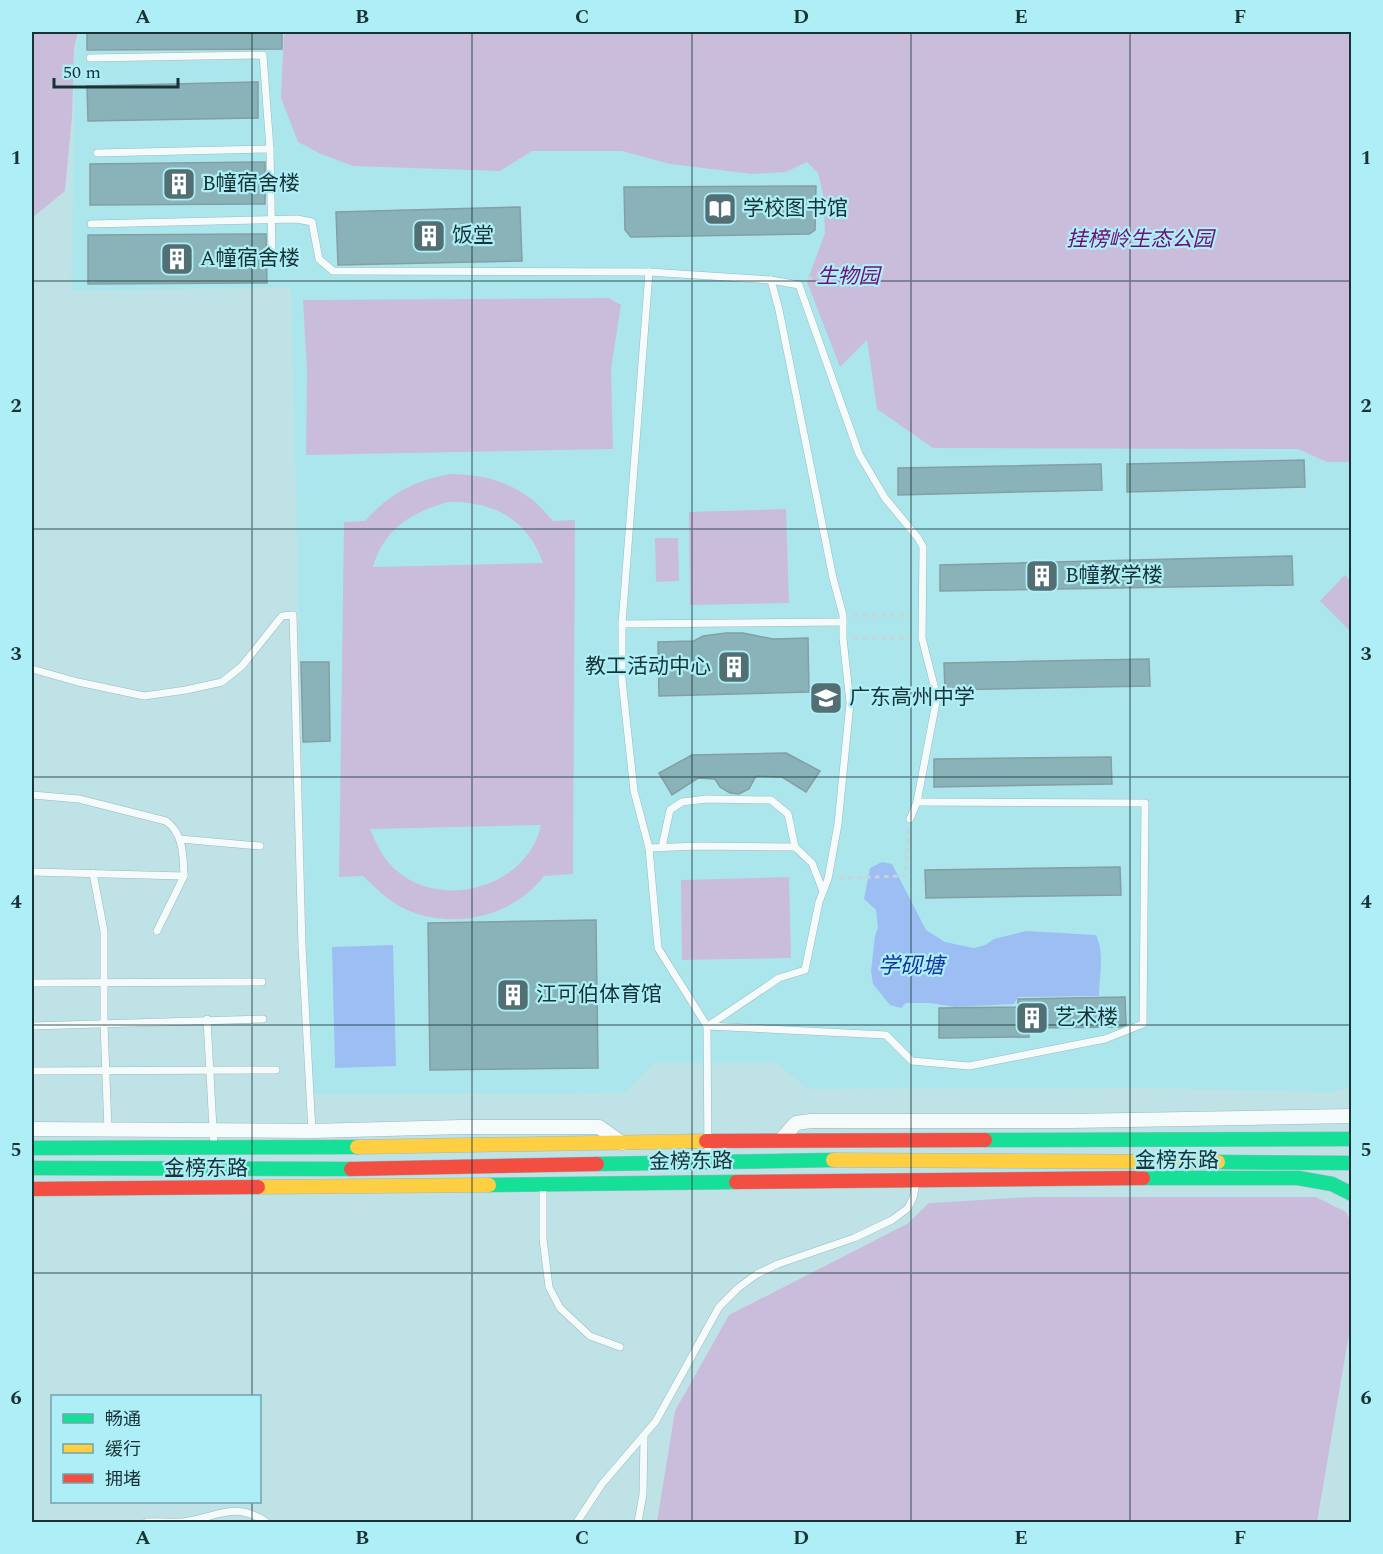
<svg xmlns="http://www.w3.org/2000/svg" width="1383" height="1554" viewBox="0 0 1383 1554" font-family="Spectral,'Noto Sans SC',serif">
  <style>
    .built { fill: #ace6ed }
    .green { fill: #cabddc; fill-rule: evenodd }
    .water { fill: #9dbef3 }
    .building { fill: #89b3b8; stroke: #849fa3; stroke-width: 1.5 }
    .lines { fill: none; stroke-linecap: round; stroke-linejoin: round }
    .lane-casing { stroke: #9cb9bc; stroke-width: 8 }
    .street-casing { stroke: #9cb9bc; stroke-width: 15 }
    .fast-casing { stroke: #9cb9bc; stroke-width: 15 }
    .slow-casing { stroke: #9cb9bc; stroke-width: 15 }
    .jam-casing { stroke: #9cb9bc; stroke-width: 15 }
    .path { stroke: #c8d4d5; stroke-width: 3; stroke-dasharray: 4.5 4.5; stroke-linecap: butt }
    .lane { stroke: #f5fbfb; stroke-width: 7 }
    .street { stroke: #f5fbfb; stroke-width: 14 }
    .fast { stroke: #16e098; stroke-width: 14 }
    .slow { stroke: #ffcf43; stroke-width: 14 }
    .jam { stroke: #f24e42; stroke-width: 14 }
    .grid { fill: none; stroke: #183336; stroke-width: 1.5; stroke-opacity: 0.55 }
    .labels { text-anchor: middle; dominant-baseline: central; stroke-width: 4.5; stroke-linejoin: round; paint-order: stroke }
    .poi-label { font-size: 21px; fill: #183336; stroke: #aeeff7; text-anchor: start }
    .park-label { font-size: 21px; font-style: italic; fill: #700c75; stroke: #aeeff7 }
    .street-label { font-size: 21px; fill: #183336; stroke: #aeeff7 }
    .water-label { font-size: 22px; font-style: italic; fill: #16339b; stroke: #aeeff7 }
    .neatline { fill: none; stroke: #183336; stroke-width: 2 }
    .grid-label { font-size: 20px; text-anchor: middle; font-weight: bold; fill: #183336 }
  </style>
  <rect width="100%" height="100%" fill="#bfe2e6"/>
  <!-- built -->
  <path class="built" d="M79,32H284L281,98L500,171L532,151H622L670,164L786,172L807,162L848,156L1298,449L1327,462H1351V1087L1333,1092L1150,1088L807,1089L777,1063H655L625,1093L310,1094L291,287L71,291L75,99L72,80Z"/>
  <!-- green -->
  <g class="green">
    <path d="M32,32H78L74,49L72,116L65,191L32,218Z"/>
    <path d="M284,32H1351V462H1327L1298,449L933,448L877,409L867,340L840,367L807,282L825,233L823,194L818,173L807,162L786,172L752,174L670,164L622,151H532L500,171L353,166L321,154L298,142L281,98Z"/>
    <path d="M609,298L621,305L611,369L613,449L306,455L307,371L303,300Z"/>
    <path d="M450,474C479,474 506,480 530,498C539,504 546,514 553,521L575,520L573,874L544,876C512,918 450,931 403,908C387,900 376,888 363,876L339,877L344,522L365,521C390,493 414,481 450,474ZM448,502C493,501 528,519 543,563L373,567C384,529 412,512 448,502ZM541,825C528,886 444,911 397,871C383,859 377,845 370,829Z"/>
    <path d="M786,509L789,603L690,605L689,512Z"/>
    <path d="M655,538H678L679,581L656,582Z"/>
    <path d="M1345,575L1351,581V632L1320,601Z"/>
    <path d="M789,877L791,958L682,960L681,880Z"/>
    <path d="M1032,1197H1316L1346,1212L1352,1224L1351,1322L1317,1522H657L675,1411L729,1315L907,1224L929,1203Z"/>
  </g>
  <!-- water -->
  <g class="water">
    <path d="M882,862L892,864L926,930L945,942L974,948L985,945L994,939L1026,931L1096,935C1105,954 1099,976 1099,996L1018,997L1014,1004L955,1007L930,1003H906L901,1008L890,1005L873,984L871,971L875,936L878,928L876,910L864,899L870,868Z"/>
    <path d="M393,945L396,1066L335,1068L332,947Z"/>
  </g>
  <!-- building -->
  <g class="building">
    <path d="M87,32H282V49L87,50Z"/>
    <path d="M258,82V118L88,121L87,86Z"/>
    <path d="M265,162V204L90,205V164Z"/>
    <path d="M816,186L815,230L809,234L631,237L625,230L624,187Z"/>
    <path d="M520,207L522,261L338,265L336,212Z"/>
    <path d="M266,234L267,283L88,284V235Z"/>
    <path d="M1304,460L1305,487L1127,492V464Z"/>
    <path d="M1101,464L1102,490L898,495V468Z"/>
    <path d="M1292,556L1293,585L940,591V565Z"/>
    <path d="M726,633H743L773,639L808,638L809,692L659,696L658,642L694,641L703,636Z"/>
    <path d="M1149,659L1150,686L945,690L944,663Z"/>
    <path d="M301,662H329L330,741L303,742Z"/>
    <path d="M786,753L820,771L806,792L782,777L756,776L749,789L739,794L730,793L720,787L715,779L698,778L672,795L659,773L692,755Z"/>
    <path d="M1111,757L1112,784L934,787V759Z"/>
    <path d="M1120,867L1121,895L926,898L925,870Z"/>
    <path d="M596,920L598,1068L430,1070L428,923Z"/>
    <path d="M1125,997L1126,1025L1120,1027L1029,1028V1037L939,1038V1008L1018,1007V999Z"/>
  </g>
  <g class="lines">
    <defs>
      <g id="lane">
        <path d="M90,58L263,55L270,149L272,256"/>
        <path d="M97,153L270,149"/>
        <path d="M91,224L297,219L312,222L319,259L333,271L649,272L771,280L799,285L859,454L885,498L918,538L923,547L922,638L937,697L917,802L910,819"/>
        <path d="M649,272L622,624V680L634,791L649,848L658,948L707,1026L708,1160"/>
        <path d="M622,624L843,622"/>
        <path d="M32,669L78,682L144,696L186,690L222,682L242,666L282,616L293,615L302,946L312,1132"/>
        <path d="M32,795L79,799L166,821C184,834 183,856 184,876L32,872"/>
        <path d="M180,839L260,846"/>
        <path d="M662,847L670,810L682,802L706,799L771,800L788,814L795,847"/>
        <path d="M649,848L699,846L795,847L812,863L823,891"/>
        <path d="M93,873L104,931V1024L108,1130"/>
        <path d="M157,931L184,876"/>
        <path d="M32,983L262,982"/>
        <path d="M207,1019L214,1147"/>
        <path d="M32,1026L263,1019"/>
        <path d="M707,1026L886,1035L912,1061L969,1066L1105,1039L1143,1024L1145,803L917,802"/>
        <path d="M708,1026L779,978L805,970L819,902L828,879L838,824L850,703L843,638V615L833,578L779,310L771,280"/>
        <path d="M32,1071L276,1070"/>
        <path d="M543,1185V1239L549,1287L560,1308L590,1336L620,1347"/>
        <path d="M147,1522C161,1521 176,1524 189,1521C221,1515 236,1502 266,1522"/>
        <path d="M577,1522L602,1484L656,1421L719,1307L738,1288L757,1274L778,1264L854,1238L892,1220L908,1208L913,1198L916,1183"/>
        <path d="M638,1522L643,1494L644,1437"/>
      </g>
      <g id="street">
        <path d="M32,1129L312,1131L461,1127H599L622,1143"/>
        <path d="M781,1140L796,1123L811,1121H1071L1352,1116"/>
      </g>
      <g id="fast">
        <path d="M985,1140L1352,1139"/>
        <path d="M32,1148L357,1147"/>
        <path d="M1218,1162L1352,1163"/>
        <path d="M597,1164L833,1160"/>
        <path d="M32,1168L351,1169"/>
        <path d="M1143,1178H1298L1332,1184L1352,1194"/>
        <path d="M489,1185L736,1182"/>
      </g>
      <g id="slow">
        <path d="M357,1147L706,1141"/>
        <path d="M833,1160L1218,1162"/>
        <path d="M258,1187L489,1185"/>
      </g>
      <g id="jam">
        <path d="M706,1141L985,1140"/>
        <path d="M351,1169L597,1164"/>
        <path d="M736,1182L1143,1178"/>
        <path d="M32,1189L258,1187"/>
      </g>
    </defs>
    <!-- lane casing -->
    <use href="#lane" class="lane-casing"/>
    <!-- street casing -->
    <use href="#street" class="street-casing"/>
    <!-- fast casing -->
    <use href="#fast" class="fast-casing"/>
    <!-- slow casing -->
    <use href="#slow" class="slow-casing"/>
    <!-- jam casing -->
    <use href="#jam" class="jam-casing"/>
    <!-- path -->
    <g class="path">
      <path d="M808,279L823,275"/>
      <path d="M854,615H910"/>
      <path d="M854,638H910"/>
      <path d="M839,878L905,876L909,828"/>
    </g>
    <!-- lane -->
    <use href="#lane" class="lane"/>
    <!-- street -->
    <use href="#street" class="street"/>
    <!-- fast -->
    <use href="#fast" class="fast"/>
    <!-- slow -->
    <use href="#slow" class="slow"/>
    <!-- jam -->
    <use href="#jam" class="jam"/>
  </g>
  <!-- grid -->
  <path class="grid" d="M252,32V1396M472,32V1522M692,32V1522M911,32V1522M1130,32V1522M32,281H1352M32,529H1352M32,777H1352M32,1025H1352M32,1273H1352M252,1502V1522"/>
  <!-- icons -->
  <defs>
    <symbol id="building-square" viewBox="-11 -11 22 22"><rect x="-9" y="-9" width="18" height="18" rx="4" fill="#527074" stroke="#aeeff7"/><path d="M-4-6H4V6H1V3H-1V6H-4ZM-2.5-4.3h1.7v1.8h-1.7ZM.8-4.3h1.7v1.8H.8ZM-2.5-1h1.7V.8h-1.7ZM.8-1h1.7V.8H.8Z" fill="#fff"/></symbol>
    <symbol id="library-square" viewBox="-11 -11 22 22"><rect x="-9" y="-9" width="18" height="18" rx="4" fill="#527074" stroke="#aeeff7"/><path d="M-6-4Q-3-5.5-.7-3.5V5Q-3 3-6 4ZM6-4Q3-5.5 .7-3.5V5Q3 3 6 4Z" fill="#fff"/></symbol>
    <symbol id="school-square" viewBox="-11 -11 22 22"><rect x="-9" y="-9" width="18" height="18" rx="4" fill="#527074" stroke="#aeeff7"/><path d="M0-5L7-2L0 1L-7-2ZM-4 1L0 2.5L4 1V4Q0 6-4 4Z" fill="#fff"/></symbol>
  </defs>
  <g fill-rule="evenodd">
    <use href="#building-square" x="160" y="165" width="38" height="38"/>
    <use href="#library-square" x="701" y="190" width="38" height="38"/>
    <use href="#building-square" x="410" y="217" width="38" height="38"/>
    <use href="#building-square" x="158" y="240" width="38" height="38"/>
    <use href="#building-square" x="1023" y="557" width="38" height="38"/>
    <use href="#building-square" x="715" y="648" width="38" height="38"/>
    <use href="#school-square" x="807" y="679" width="38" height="38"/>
    <use href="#building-square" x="494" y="976" width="38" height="38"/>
    <use href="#building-square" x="1013" y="999" width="38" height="38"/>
  </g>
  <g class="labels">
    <!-- poi labels -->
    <g class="poi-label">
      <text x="202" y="184">B幢宿舍楼</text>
      <text x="743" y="209">学校图书馆</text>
      <text x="452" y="236">饭堂</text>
      <text x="200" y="259">A幢宿舍楼</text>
      <text x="1065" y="576">B幢教学楼</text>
      <text x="711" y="667" text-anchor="end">教工活动中心</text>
      <text x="849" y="698">广东高州中学</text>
      <text x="536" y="995">江可伯体育馆</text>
      <text x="1055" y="1018">艺术楼</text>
    </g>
    <!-- park labels -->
    <g class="park-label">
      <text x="1140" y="240">挂榜岭生态公园</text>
      <text x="848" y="277">生物园</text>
    </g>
    <!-- street labels -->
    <g class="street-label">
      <text x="1177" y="1161">金榜东路</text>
      <text transform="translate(691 1162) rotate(-1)">金榜东路</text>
      <text x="206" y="1169">金榜东路</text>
    </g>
    <!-- water labels -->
    <g class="water-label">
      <text x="911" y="966">学砚塘</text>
    </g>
  </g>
  <!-- border -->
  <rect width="1383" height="1554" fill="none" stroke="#aeeff7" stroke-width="66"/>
  <!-- legend -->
  <rect x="51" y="1395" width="210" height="108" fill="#aeeff7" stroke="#72a4aa" stroke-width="1.5"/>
  <rect x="63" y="1414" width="30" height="9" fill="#16e098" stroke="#72a4aa" stroke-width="1.5"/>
  <text x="105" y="1425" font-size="18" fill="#183336">畅通</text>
  <rect x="63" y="1444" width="30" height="9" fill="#ffcf43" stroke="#72a4aa" stroke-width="1.5"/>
  <text x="105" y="1455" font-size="18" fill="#183336">缓行</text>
  <rect x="63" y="1474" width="30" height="9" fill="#f24e42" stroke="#72a4aa" stroke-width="1.5"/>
  <text x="105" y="1485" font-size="18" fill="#183336">拥堵</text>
  <!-- scale -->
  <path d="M54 78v9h124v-9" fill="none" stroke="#183336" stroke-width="3"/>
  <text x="63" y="78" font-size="18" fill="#183336" stroke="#aeeff7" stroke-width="4.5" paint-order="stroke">50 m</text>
  <rect x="33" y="33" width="1317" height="1488" class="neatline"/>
  <g class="grid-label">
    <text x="143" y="23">A</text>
    <text x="362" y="23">B</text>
    <text x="582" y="23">C</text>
    <text x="801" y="23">D</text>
    <text x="1021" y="23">E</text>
    <text x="1240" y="23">F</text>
    <text x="16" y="164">1</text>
    <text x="1366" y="164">1</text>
    <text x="16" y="412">2</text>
    <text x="1366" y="412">2</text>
    <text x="16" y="660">3</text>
    <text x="1366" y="660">3</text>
    <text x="16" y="908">4</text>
    <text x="1366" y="908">4</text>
    <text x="16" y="1156">5</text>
    <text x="1366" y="1156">5</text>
    <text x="16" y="1404">6</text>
    <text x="1366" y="1404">6</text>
    <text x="143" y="1544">A</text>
    <text x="362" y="1544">B</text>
    <text x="582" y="1544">C</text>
    <text x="801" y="1544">D</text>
    <text x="1021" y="1544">E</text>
    <text x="1240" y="1544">F</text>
  </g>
</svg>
